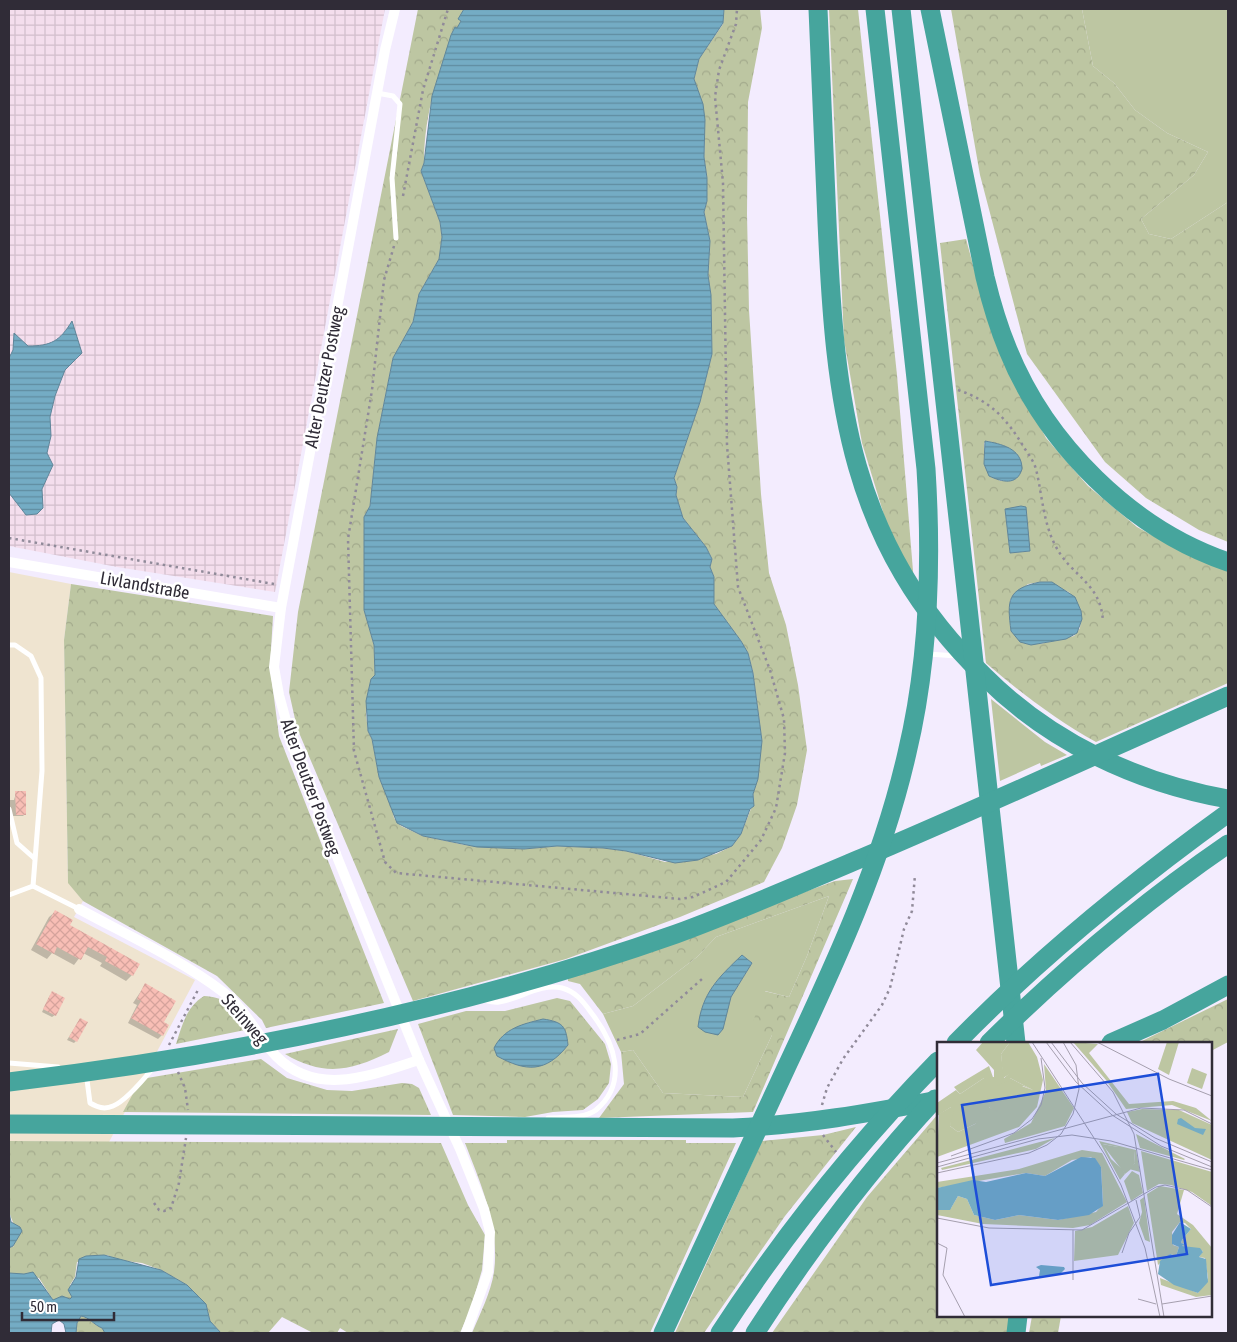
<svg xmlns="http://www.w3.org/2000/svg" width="1237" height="1342" viewBox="0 0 1237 1342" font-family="'Asap Condensed',sans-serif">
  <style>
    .commercial { fill: #efe4d0 }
    .industrial { fill: url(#industrial-grid) }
    .green { fill: #bdc6a2; fill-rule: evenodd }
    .forest { fill: url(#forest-crowns); fill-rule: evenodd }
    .water { fill: url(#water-rules); stroke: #60869a }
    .shadow { fill: #0003 }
    .building { fill: url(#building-cross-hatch) }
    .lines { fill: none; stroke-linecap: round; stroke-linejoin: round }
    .path { stroke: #908a99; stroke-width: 2.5; stroke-dasharray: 2.5 4; stroke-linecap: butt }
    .service { stroke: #fff; stroke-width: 5 }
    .minor { stroke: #fff; stroke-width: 10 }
    .motorway { stroke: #46a59d; stroke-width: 19 }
    .labels { text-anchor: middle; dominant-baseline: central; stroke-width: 5; stroke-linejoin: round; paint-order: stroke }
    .street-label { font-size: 18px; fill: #302c37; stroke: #fff }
    .inset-road { fill: none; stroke: #a59fae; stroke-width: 1 }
    .view { fill: #1d4ed8; fill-opacity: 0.15; stroke: #1d4ed8; stroke-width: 2.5 }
    .inset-edge { fill: none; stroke: #302c37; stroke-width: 2.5 }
  </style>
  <defs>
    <pattern id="industrial-grid" width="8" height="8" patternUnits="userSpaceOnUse" patternTransform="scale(1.25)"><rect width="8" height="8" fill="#f4deed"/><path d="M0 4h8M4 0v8" fill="none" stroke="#d2bfcc"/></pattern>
    <pattern id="forest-crowns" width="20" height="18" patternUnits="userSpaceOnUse" patternTransform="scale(1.25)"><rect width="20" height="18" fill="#bdc6a2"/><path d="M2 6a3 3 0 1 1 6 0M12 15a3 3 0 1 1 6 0" fill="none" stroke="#a3aa8c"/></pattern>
    <pattern id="water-rules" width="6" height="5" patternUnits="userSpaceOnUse" patternTransform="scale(1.25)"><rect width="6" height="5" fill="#74acc4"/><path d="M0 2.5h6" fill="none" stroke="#608ca0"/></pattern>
    <pattern id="building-cross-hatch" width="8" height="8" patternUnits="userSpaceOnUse" patternTransform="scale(1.25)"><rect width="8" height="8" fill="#f8beb5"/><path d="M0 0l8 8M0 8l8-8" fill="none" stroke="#d5a39c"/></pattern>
  </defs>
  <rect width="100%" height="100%" fill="#f3ecfe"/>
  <!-- commercial -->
  <path class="commercial" d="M9,572L71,584L64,640L68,882L83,901L74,917L195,980L109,1142L9,1141Z"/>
  <!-- industrial -->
  <path class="industrial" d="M9,9H385L275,592L117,567L9,546Z"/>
  <!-- green -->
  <g class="green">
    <path d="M1082,9H1228V202L1171,239L1149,234L1141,219L1194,175L1208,152L1167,133L1135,110L1114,83L1093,66Z"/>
    <path d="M991,699L1045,742L1067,755L1041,766L1040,763L1000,781Z"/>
    <path d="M829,896L807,956L789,997L765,991L772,1035L743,1097L663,1093L633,1050L621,1052L603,1014L633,1006L697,957L716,937ZM742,955L752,963L731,997Z"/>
  </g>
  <!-- forest -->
  <g class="forest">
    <path d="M418,9H464L459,19L461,21C439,66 424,113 424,163L421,171L440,222L442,237L439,259L419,294L413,322L393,358L377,438L370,506L364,517V610L374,645L375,675L369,688L366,714L368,731L372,739L379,777L392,807L394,818L401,826L423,836L465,845L524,849L557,846L603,848L626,851L665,862L716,854L732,846L741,834L754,801L753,794L756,784L762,741L753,672L748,653L741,641L714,604V577L710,567L712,559L706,547L683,518L676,495L677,487L674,478L700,402L712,354L711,295L708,275L710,241L704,212L707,201V178L704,157L705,136L694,79L699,59L723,24L724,9H760L762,28L748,102L747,214L749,310L761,494L769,573L786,625L798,685L807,750L797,805L782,848L764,882L680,917L566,959L413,1001L297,728L289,692L298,612Z"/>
    <path d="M829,9H858L897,375L914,583L887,525L862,443L844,340Z"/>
    <path d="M951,9H1082L1093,66L1114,83L1135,110L1167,133L1208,152L1194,175L1141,219L1149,234L1171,239L1228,202V542L1199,530L1146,498L1105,462L1027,354L980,175Z"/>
    <path d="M966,239L982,298L1019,386L1046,438L1088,486L1137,527L1181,551L1228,571V683L1096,742C1056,720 1021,693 986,663L940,243ZM988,441L993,443L1012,481H1000L984,464V443ZM1005,509H1010L1030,551L1010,553ZM1040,582C1055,582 1057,588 1069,592L1081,611L1080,628L1074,636L1040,644L1011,631L1010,600L1028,584Z"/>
    <path d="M71,584L273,616L270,667L279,736L384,1003L266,1028L262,1020L217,976L83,901L68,883L64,640Z"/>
    <path d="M853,879L753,1112L599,1118L624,1084L621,1052L633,1050L663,1093L743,1097L772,1035L750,1030L764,991L789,997L807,956L829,896L716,937L697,957L633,1006L603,1014L580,984L568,981V977L835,881Z"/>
    <path d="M204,996C228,997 232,1008 246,1027L245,1030L176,1044C182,1026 186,1007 204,996Z"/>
    <path d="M557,998L570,1001L605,1044L611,1064L609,1083L598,1099L583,1110L553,1112L525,1117L453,1115L418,1024L466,1011H505Z"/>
    <path d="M1228,999V1042L1211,1051V1043H1138Z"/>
    <path d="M398,1029L389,1052C351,1071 324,1077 285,1054Z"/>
    <path d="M261,1059L287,1078L327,1090L352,1091L402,1083L412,1084L419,1088L431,1115L123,1112L141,1079Z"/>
    <path d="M938,1114V1316H1010L1007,1333H772L867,1197Z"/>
    <path d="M856,1127L785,1216L704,1333H675L762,1141L823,1135Z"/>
    <path d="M507,1140H686V1143H736L650,1333H472C480,1314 491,1292 494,1272C500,1226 481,1185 465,1143H507Z"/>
    <path d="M9,1141L441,1143L468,1205L485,1235L482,1270L471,1308L460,1333H348L340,1328L337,1333H313L282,1317L268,1333H221L210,1321L206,1304L187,1285L161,1270L142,1263L118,1260L107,1255L77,1262L75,1277L70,1285L72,1297L70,1299L53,1300L39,1278L9,1273V1248L14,1246V1225L9,1212Z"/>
    <path d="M81,1316C89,1317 94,1325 102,1328L105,1333H76L77,1323Z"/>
    <path d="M1032,1316H1061L1058,1333H1029Z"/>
  </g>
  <!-- water -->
  <g class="water">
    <path d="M464,9H724L723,23L699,59L694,79L703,104L705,120L704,157L707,178V201L704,212L710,241L708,275L711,295L712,354L700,402L674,478L677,487L676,495L683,518L706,547L712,559L710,567L714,577V604L741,641L748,653L753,673L762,741L758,779L753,794L754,806L750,809L741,834L732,846L698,860L675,863L626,851L603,848L557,846L524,849L477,847L423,836L397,823L379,777L372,739L368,731L366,701L371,679L375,675L374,645L364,610V517L370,506L377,438L393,358L413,322L419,294L439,259L442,237L440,222L421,171L424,163L432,96L451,35L455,27L457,28L461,21L458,19Z"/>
    <path d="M72,321L82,353L65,370L55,396L50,417L51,436L47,453L53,465L42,489L43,508L37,514L26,515L9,493V358L13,350L14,333L28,346C51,346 60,341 72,321Z"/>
    <path d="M985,441C1001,444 1022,448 1022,469C1017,486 1002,482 989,476L984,464Z"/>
    <path d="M1021,506L1026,507L1030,551L1010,553L1005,509Z"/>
    <path d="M1040,582H1052L1075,597L1081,611L1082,619L1077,633L1066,639L1031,645L1020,642L1011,631C1007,600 1007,589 1040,582Z"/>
    <path d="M742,955L752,963L731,997L723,1029L718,1035L705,1032L698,1027C702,993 718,978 742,955Z"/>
    <path d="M543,1019C563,1022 566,1026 568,1045C546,1073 526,1072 497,1056L494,1048C504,1028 523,1024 543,1019Z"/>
    <path d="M9,1212L11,1222L20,1227L22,1231L13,1246L9,1248Z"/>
    <path d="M104,1255L161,1270L187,1285L206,1304L210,1321L221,1333H105L102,1328C94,1325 89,1317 81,1316L77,1323L76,1333H66L64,1324L59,1320L52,1324L51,1333H9V1273L24,1274L33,1272L53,1300L62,1296L70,1299L72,1297L68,1290L76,1277L79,1259L86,1256Z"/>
  </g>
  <!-- shadow -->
  <g class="shadow">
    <path d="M16,793L25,814L23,816H13L9,808V800H14Z"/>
    <path d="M55,912L68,925L132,975L126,981L100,966L102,963L83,953L74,965L52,953L47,959L31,950L49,917Z"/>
    <path d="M145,985L163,1023L162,1035L158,1039L128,1023L137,1005L133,1003Z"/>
    <path d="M50,995L55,1015L52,1017L42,1012Z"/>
    <path d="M80,1019L76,1041L74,1043L67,1040Z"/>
  </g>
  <!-- building -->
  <g class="building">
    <path d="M15,791H26V815H16Z"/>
    <path d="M55,910L73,920L70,925L140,964L133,976L105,961L107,957L88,947L81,960L57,947L54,954L36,944Z"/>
    <path d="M145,983L176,1001L164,1022L169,1025L163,1036L131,1018L141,1001L137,999Z"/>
    <path d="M52,991L65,998L56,1016L43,1009Z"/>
    <path d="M80,1018L88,1022L77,1042L69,1037Z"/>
  </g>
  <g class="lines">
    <!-- path -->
    <g class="path">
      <path d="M403,196L423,90L448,9"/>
      <path d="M394,246L384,280L372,390L348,539L354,751L385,862L396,873L680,899L693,897L726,882L761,840L776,808L785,753L784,719L770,670L738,587L727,445L723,183L715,97L719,70L736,24L737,9"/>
      <path d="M958,390C991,401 1007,419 1025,449C1029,455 1034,462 1036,469C1042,494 1043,520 1054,543C1070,577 1101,581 1103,622"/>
      <path d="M9,538L274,584"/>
      <path d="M617,1040L640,1034L702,979"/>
      <path d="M169,1045L199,988"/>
      <path d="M178,1072L185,1088L188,1110"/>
      <path d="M822,1105L827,1088L843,1059L882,1005L890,988L904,929L912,911L915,875"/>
      <path d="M823,1135L836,1152"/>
      <path d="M154,1203L159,1210L164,1211L171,1208L179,1183L186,1138"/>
    </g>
    <!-- service -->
    <g class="service">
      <path d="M377,93L393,96L400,104L392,178L396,238"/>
      <path d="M9,645H15L31,656L41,678L42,771L33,886"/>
      <path d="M928,654L957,656"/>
      <path d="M9,809L17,843L34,858"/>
      <path d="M9,895L33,886L79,909"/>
      <path d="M484,1000C488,1001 494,1003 499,1002C520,999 540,983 562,988C577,992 584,1003 593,1015C614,1043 629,1082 596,1110C584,1119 562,1117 548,1118"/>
      <path d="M9,1063L58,1067"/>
      <path d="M84,1076L87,1080L90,1103C97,1107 104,1110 113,1106C126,1101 144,1079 153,1068"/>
    </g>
    <!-- minor -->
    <g class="minor">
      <path d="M395,9L385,50L281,608L274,667L279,695L294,750L419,1060L460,1149L484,1209L490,1232L488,1272L466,1333"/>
      <path d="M9,562L281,608"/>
      <path d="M79,909C127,935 180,959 223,992C246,1009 257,1036 276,1056C317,1098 372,1075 419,1060"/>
    </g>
    <!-- motorway -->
    <g class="motorway">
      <path d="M818,9C821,80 824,151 827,222C835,402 848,543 984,676C1050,742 1137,783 1228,799"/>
      <path d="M901,9C939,354 979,698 1016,1043"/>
      <path d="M930,9L985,277C991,302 998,326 1008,350C1046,444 1131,529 1228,562"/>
      <path d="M956,1043C1039,958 1131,883 1228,813"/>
      <path d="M989,1043C1063,970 1142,903 1228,844"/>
      <path d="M1111,1043L1163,1020L1228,985"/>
      <path d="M9,1082C235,1055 461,1010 676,934C739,911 800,884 862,858C985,806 1106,750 1228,696"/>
      <path d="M9,1124L733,1128C803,1125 870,1113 938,1100"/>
      <path d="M663,1333C705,1244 746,1155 787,1066C835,964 882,863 907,753C929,661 932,564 926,469L875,9"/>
      <path d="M720,1333C783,1236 857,1144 938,1061"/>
      <path d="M755,1333C808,1251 868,1171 935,1099"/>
      <path d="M1016,1333L1018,1316"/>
    </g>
  </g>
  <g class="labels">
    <!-- street labels -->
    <g class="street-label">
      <text transform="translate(324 377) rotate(-79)">Alter Deutzer Postweg</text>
      <text transform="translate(145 585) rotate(10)">Livlandstraße</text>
      <text transform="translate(311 787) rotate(70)">Alter Deutzer Postweg</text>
      <text transform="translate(245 1019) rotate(49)">Steinweg</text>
    </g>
  </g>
  <!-- overview -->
  <g transform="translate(937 1042)">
    <rect width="275" height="275" fill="#f3ecfe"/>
    <path d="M46,0H73L64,12L67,36L73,31V36L96,48L86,44L60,72L52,65L38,82L21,90L13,84L14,65L0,74V61L19,48L23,52L47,36L57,35V28L39,8ZM230,0H242L232,33L221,27ZM165,102L181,105V109H197L198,121L193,128L188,132Z" fill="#bdc6a2"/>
    <path d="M73,0H91L100,15L106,38L100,65L82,85L0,115L2,72L14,65L17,68L13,84L21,90L38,82L48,63L61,70L50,54L60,44L71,39L96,48L73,36V32L66,36L64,12ZM136,0L161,2L152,11L192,62L236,59L259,66L275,79L235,63L189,67L169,38ZM107,22L137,66L128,84L68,101L67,97L94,81L109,49ZM52,24L57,38L47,36L23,52L17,45ZM255,26L270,32L265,47L250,41ZM205,67L242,68L275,83V118L195,81L190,70ZM199,92L248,117L247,118L203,106ZM118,96L99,107L5,128L4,126ZM162,99L199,108L203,130L192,127L198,121L197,109H181V105L166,102L174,117L186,128L188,132L183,138ZM145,108L165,111L190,160L153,183L136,186L46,182L0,173V168L14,166L21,154L30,157L37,173L58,178L82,173L121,178L159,170L166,162L164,125L154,115L135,118L108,134L89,131L0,146V140L82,127ZM204,109L275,130V164L255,150L234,143L222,142L210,149ZM195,129L202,133L206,151L194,159L187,139ZM223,144L247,148L240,172L256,183L275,206V253L259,255L224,243L223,236L261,251L271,236L268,216L262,215L266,209L245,204L248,202L244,201L245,198L254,187L248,181L243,180L235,190L236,203L242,205L239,214L233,212L221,223L210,152ZM207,155L213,200L208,198L202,181L205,170L203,158ZM191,164L197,181L181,213L137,219L138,189L155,185Z" fill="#bdc6a2"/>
    <path d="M244,76L258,86L269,87L266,93L240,82L241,77ZM144,115L158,116L164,125L166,164L152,173L121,178L82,173L58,178L37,173L30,157L21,154L13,168H0V146L36,138L49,140L89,131L108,134ZM243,180L254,187L245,198L244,201L248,202L245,204L263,206L266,210L262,215L269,217L271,240L261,251L237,243L221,232L223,219L233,212L239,214L242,205L235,202V193ZM104,223L127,225L128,227L122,233L102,234L103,228L99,225Z" fill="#74acc4"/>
    <path class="inset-road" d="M95,0L168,113L184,143L208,206L223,275M109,0L139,40L175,73L224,104L275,125M114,0L145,41L179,72L218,96L275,120M133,0L176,50L197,92L227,275M160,0L232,37L275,54M14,114L77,91L95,77L104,63L108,46L104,16M0,121L204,66L247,68L275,82M0,125L101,97L135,93L174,99L275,128M0,131L92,111L110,103L124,92L136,72L142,47L139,23L126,0M0,176L52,186L145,188L219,145L228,143L250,148L275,165M0,201L10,206L6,233L28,275M185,211L192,191L203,175L199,158M136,238V188M201,257L219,262M225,262L275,254"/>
    <path class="view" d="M221,32L250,212L54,243L25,63Z"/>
    <rect width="275" height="275" class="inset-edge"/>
  </g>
  <!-- border -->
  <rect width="1237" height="1342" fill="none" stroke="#302c37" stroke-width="20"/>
  <!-- scale -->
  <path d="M22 1312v8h92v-8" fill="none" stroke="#302c37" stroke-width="2.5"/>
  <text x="30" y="1312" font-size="15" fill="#302c37" stroke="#ffffff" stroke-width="4" paint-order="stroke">50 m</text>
</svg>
